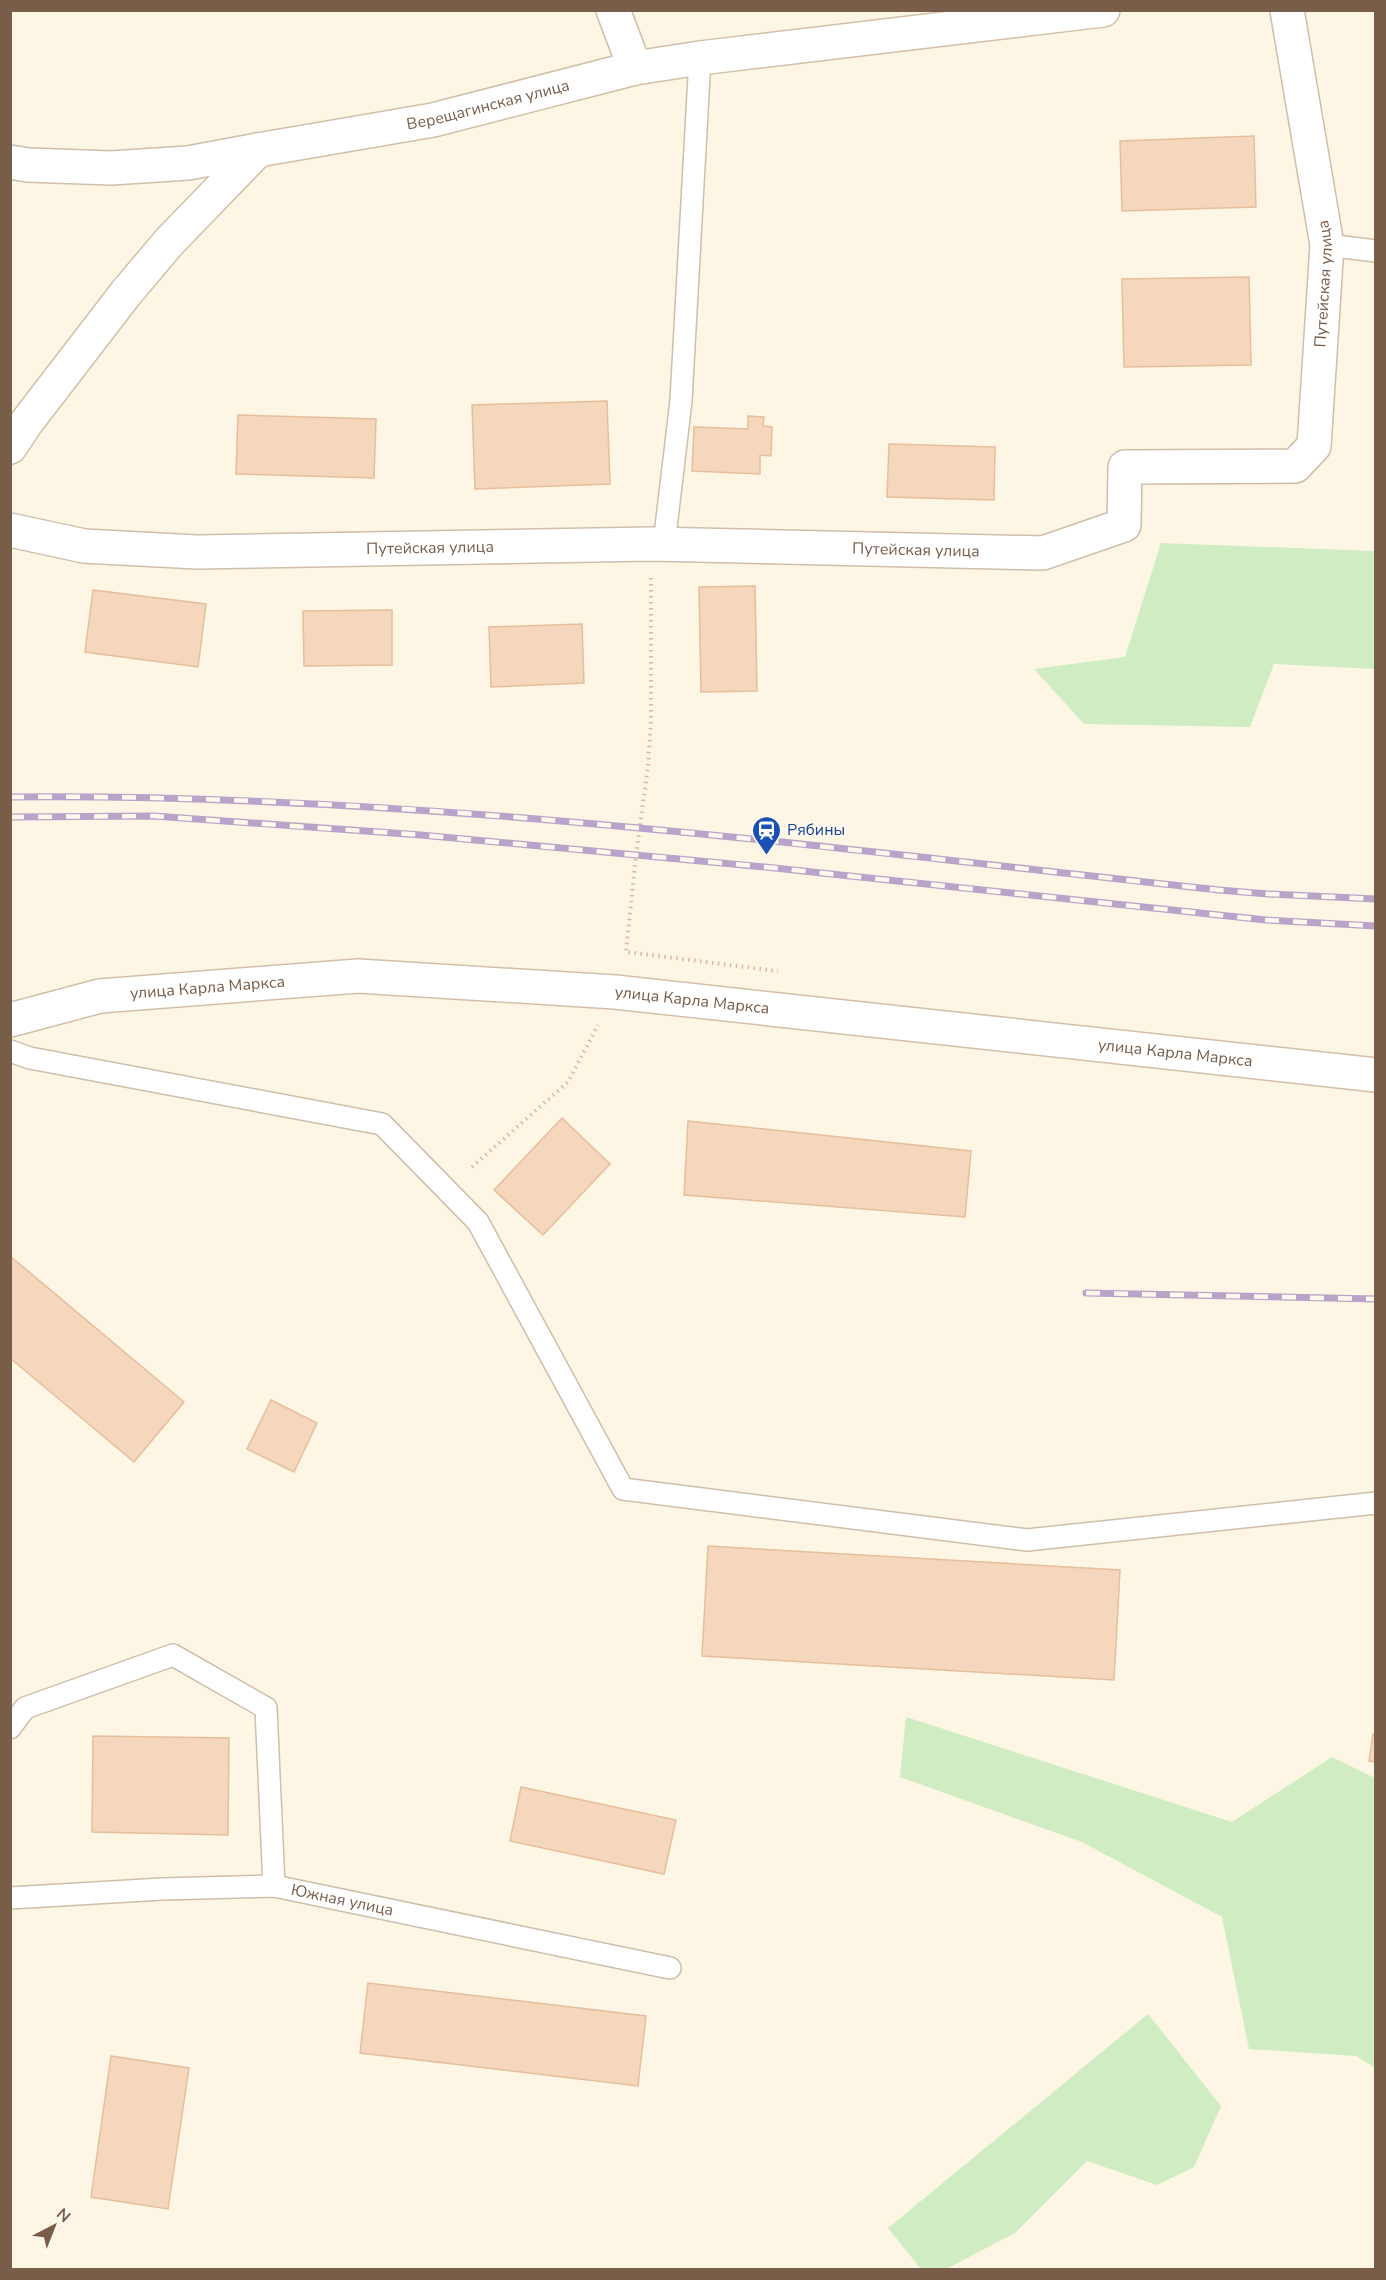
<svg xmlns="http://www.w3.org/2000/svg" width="1386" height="2280" viewBox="0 0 1386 2280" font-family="'Nunito Sans',sans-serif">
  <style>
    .green { fill: #d0ecc3 }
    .building { fill: #f4d7bc; stroke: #e7be9b; stroke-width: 1.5 }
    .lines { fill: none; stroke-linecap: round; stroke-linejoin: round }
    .service-casing { stroke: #cfbeab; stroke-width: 24 }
    .minor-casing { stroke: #cfbeab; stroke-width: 36 }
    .tertiary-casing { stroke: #cfbeab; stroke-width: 36 }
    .secondary-casing { stroke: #d3bfa8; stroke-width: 36 }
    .path { stroke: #d9ba9f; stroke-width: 4; stroke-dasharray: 1.5 4.5; stroke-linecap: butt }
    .service { stroke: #fff; stroke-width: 21 }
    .minor { stroke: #fff; stroke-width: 33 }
    .tertiary { stroke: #fff; stroke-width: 33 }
    .secondary { stroke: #fff; stroke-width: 33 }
    .rail-casing { stroke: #baa3c8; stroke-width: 7 }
    .rail { stroke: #fff9ed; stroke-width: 4.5; stroke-dasharray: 14; stroke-linecap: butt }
    .labels { text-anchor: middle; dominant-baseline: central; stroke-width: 4.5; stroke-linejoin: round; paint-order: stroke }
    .street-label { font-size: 16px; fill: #785d49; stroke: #fff9ed }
    .transit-label { font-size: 16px; fill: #164399; stroke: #fff9ed; text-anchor: start }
  </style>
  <rect width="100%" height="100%" fill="#fdf6e5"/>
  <!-- green -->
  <g class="green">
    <path d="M1161,543L1375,551V669L1274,664L1250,727L1084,724L1034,669L1125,657Z"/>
    <path d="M906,1717L1232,1822L1332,1757L1375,1778V2068L1356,2056L1249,2049L1222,1917L1082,1842L900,1777Z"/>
    <path d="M1148,2014L1221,2106L1194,2167L1157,2185L1087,2161L1015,2233L946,2269H921L888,2228Z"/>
  </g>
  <!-- building -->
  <g class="building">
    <path d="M1254,136L1256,207L1122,211L1120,141Z"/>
    <path d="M1249,277L1251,365L1124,367L1122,279Z"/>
    <path d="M607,401L610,484L475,489L472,405Z"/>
    <path d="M238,415L376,419L374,478L236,474Z"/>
    <path d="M748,416L764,417L763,426L772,427L771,456L760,455V474L692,471L694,427L748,429Z"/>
    <path d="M889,444L995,447L994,500L887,497Z"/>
    <path d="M755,586L757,691L701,692L699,587Z"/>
    <path d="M93,590L206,604L198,667L85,652Z"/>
    <path d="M392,610V665L304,666L303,611Z"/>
    <path d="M582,624L584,683L491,687L489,627Z"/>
    <path d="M562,1118L610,1164L543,1235L494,1190Z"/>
    <path d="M688,1121L971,1151L965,1217L684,1195Z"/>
    <path d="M10,1256L184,1402L134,1462L10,1358Z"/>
    <path d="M271,1400L317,1423L294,1472L247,1449Z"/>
    <path d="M708,1546L1120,1570L1114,1680L702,1656Z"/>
    <path d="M1373,1734L1376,1735V1762L1369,1761Z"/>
    <path d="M93,1736L229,1738L228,1835L92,1832Z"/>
    <path d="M521,1787L676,1820L664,1874L510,1841Z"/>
    <path d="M368,1983L646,2016L638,2086L360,2053Z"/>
    <path d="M111,2056L189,2068L168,2209L91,2197Z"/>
  </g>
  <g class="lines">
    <defs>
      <g id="service">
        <path d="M1327,245L1376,251"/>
        <path d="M664,544L681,401L700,58"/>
        <path d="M10,1051L30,1058L382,1124L478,1222L623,1489L1027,1540L1376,1503"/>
        <path d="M10,1728L25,1708L173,1655L266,1708L274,1886"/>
        <path id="s1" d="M10,1898L162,1889L274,1886L670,1968"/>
      </g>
      <g id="minor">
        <path d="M613,10L635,68"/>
        <path id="s2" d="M10,530L84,546L197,552L652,544L1043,553L1124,525L1125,467L1295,466L1314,446L1327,245L1287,10"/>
      </g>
      <path id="tertiary" d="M10,162L28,165L111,168L188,163L258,150"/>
      <g id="secondary">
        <path id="s3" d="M10,447L26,423L126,293L169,242L258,150L433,120L635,68L700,58L1103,10"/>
        <path id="s4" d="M10,1020L100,996L358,976L615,992L1376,1075"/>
      </g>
    </defs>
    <!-- service casing -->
    <use href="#service" class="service-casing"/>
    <!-- minor casing -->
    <use href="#minor" class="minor-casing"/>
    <!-- tertiary casing -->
    <use href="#tertiary" class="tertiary-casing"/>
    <!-- secondary casing -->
    <use href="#secondary" class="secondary-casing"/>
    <!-- path -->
    <g class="path">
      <path d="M651,578V721L648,766L636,855L626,952L778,971"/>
      <path d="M472,1167L568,1082L598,1025"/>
    </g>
    <!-- service -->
    <use href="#service" class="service"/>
    <!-- minor -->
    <use href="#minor" class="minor"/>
    <!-- tertiary -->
    <use href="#tertiary" class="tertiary"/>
    <!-- secondary -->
    <use href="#secondary" class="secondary"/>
    <defs>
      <g id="rail">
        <path d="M10,797C415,793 818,847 1219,890L1268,894L1376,899"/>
        <path d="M10,817L154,816L421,835L765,867L1266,920L1376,926"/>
        <path d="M1086,1293L1376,1299"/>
      </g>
    </defs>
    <!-- rail casing -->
    <use href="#rail" class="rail-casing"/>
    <!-- rail -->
    <use href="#rail" class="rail"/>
  </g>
  <!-- icons -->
  <defs>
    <symbol id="station-pin" viewBox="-11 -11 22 30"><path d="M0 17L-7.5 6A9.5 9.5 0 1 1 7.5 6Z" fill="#1a4fb4" stroke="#fff9ed"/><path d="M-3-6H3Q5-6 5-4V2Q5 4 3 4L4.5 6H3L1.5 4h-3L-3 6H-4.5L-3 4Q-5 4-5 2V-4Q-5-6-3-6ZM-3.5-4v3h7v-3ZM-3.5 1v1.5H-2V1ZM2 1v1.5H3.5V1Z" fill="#fff"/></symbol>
  </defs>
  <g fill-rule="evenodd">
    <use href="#station-pin" x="750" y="814" width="33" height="45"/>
  </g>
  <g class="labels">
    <!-- street labels -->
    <g class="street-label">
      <text stroke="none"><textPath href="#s3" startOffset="622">Верещагинская улица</textPath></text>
      <text stroke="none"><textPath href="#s2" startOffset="1539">Путейская улица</textPath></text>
      <text stroke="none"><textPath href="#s2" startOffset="422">Путейская улица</textPath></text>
      <text stroke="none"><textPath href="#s2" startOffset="908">Путейская улица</textPath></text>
      <text stroke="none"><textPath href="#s4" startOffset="201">улица Карла Маркса</textPath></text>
      <text stroke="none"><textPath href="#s4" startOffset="687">улица Карла Маркса</textPath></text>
      <text stroke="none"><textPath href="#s4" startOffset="1173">улица Карла Маркса</textPath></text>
      <text stroke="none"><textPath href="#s1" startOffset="334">Южная улица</textPath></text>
    </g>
    <!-- transit labels -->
    <g class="transit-label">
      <text x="787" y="830">Рябины</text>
    </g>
  </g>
  <!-- border -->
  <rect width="1386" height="2280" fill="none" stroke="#785d49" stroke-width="24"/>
  <!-- north arrow -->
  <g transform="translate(54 2226) rotate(42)" stroke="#fff9ed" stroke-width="4.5" paint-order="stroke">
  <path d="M0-4.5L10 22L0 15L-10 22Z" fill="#785d49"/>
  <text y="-9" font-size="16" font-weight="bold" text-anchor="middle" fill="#785d49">N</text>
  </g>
</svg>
